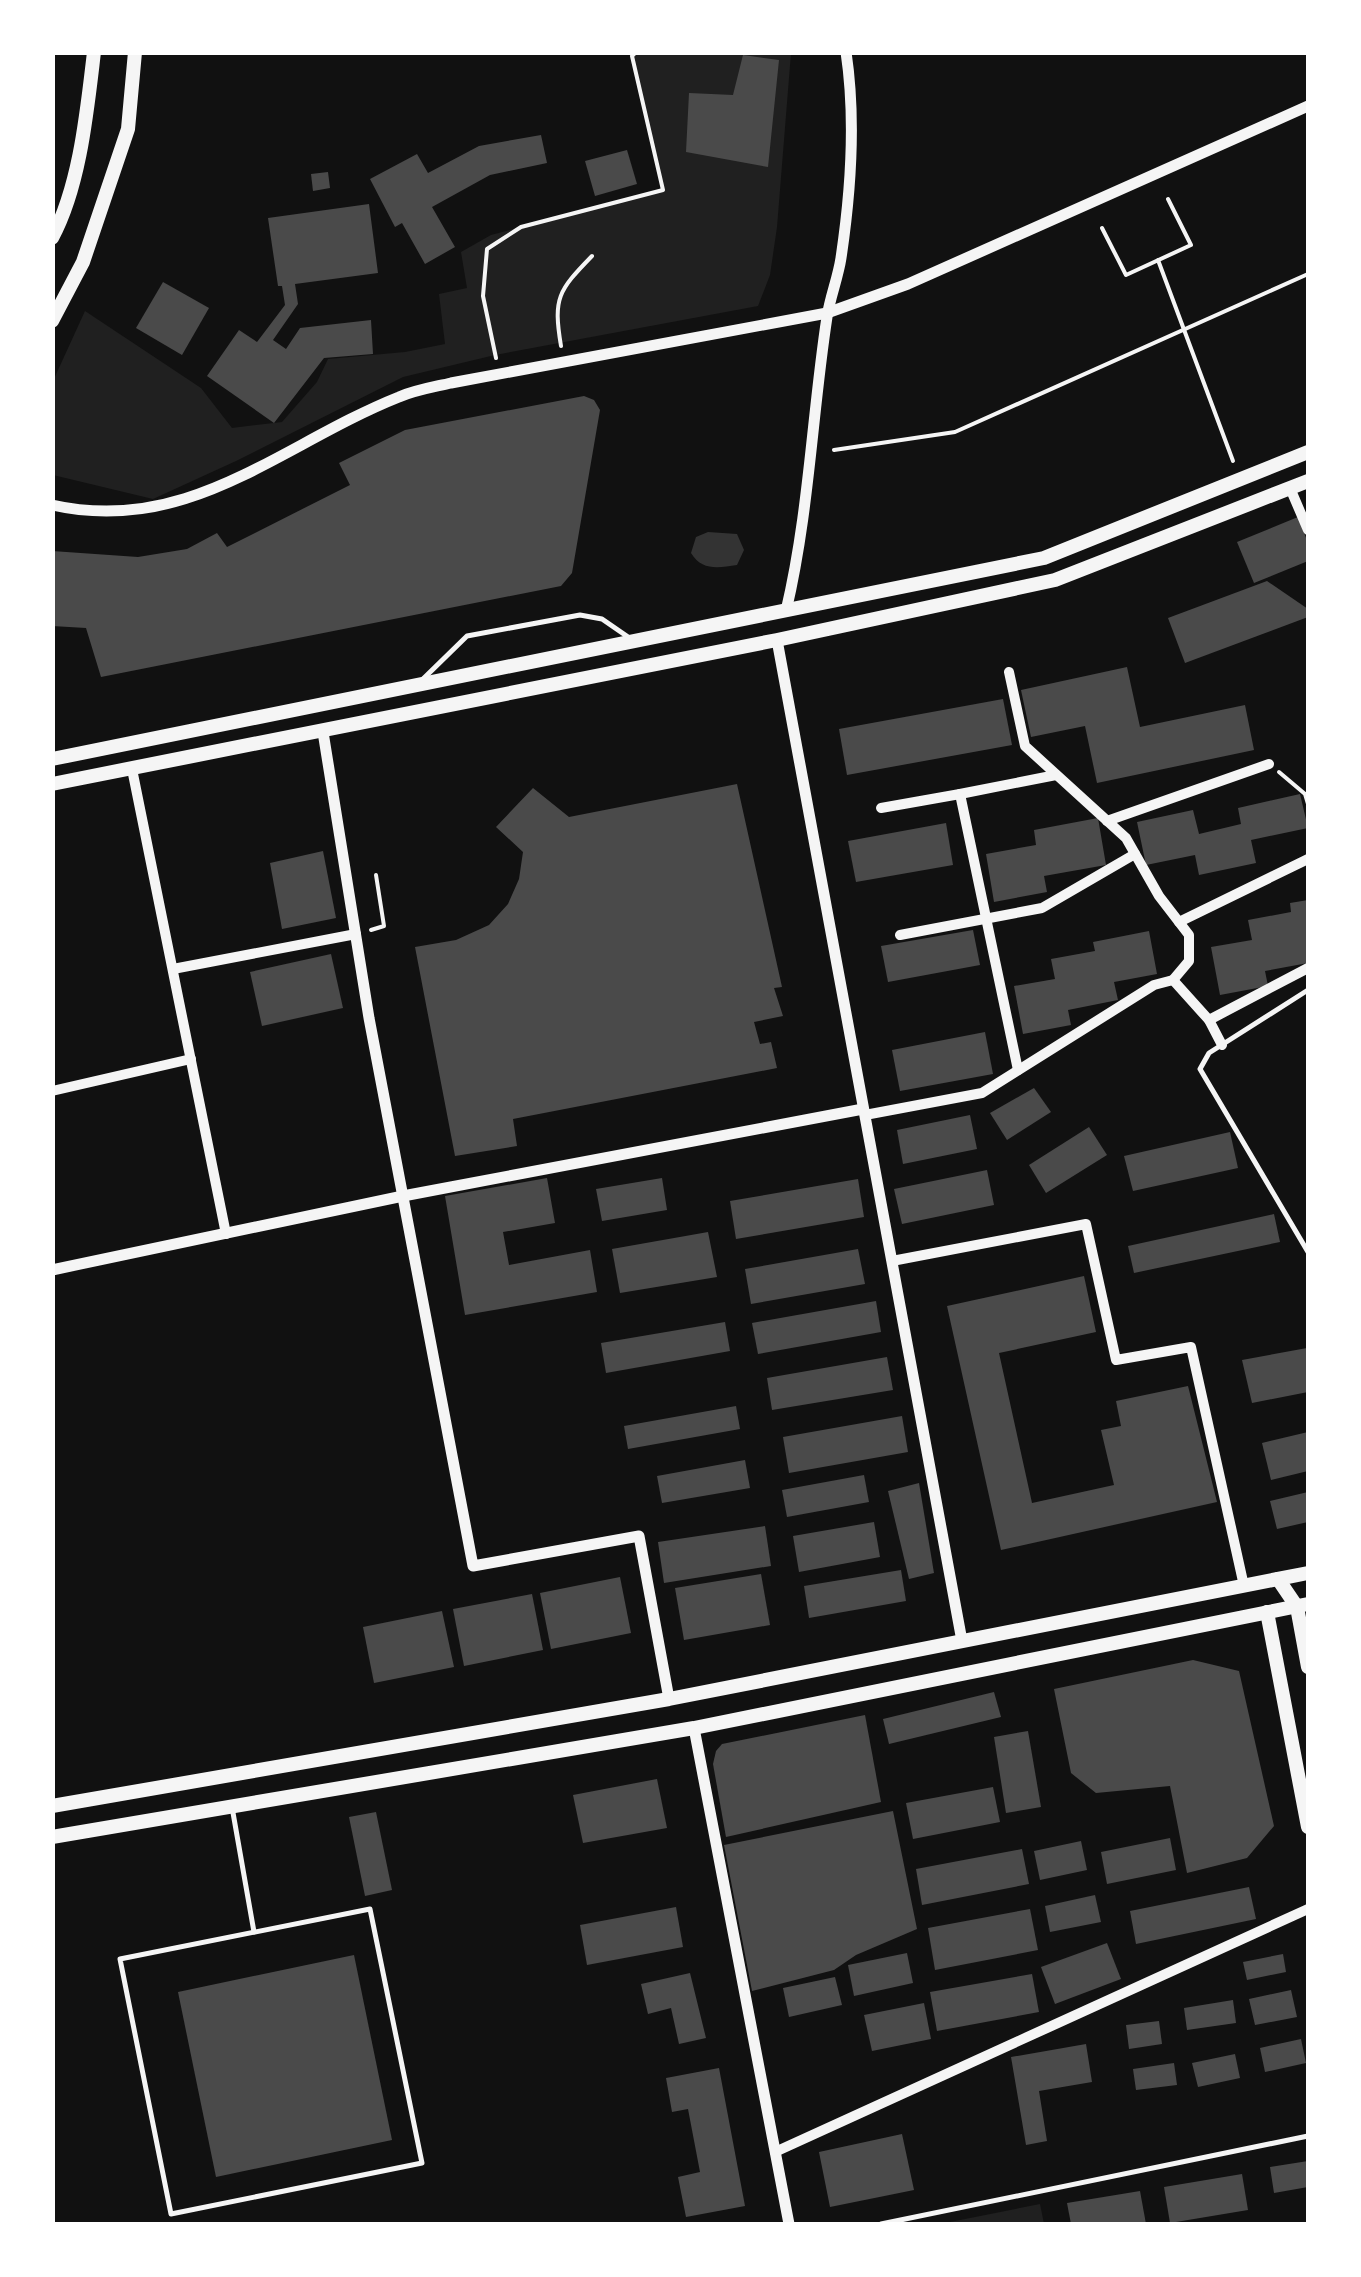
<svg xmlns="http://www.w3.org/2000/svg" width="1361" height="2277" viewBox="0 0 1361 2277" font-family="Bitter,serif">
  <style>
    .green { fill: #202020 }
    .water { fill: #333 }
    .building { fill: #4a4a4a }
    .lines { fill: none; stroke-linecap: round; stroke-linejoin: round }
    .path { stroke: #f5f5f5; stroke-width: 4 }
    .service { stroke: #f5f5f5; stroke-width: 5 }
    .minor { stroke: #f5f5f5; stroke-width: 10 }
    .tertiary { stroke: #f5f5f5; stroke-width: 11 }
    .secondary { stroke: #f5f5f5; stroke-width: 14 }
  </style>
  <rect width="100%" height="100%" fill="#111"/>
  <!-- green -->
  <g class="green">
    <path d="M629,53H791L777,227L770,275L758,306L495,355L403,377L236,461L153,499L53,475V381L85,311L201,388L232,428L282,422L317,382L328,359L405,352L445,344L439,294L467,288L461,252L491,235L663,190Z"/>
    <path d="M1040,2204L1044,2224H940Z"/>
  </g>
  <!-- water -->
  <path class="water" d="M708,532L737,534L744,550L737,565C718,568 702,571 691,553L696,537Z"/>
  <!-- building -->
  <g class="building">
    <path d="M743,55L779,60L768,167L686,152L689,93L733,95Z"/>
    <path d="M541,135L547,163L490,175L432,207L455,247L425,264L402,223L395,227L370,179L417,154L428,173L479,146Z"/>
    <path d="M627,150L637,184L595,196L585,161Z"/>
    <path d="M328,172L330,188L313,191L311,174Z"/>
    <path d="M369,204L378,273L295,284L298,304L273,340L286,349L300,328L371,320L373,354L324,358L274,423L207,376L239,330L257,342L285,305L282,286H278L268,218Z"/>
    <path d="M163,282L209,308L182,355L136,328Z"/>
    <path d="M584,396L594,400L600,410L572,573L561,586L101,677L86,628L52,626V551L138,557L187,549L217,533L227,547L350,485L339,463L405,430Z"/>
    <path d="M1298,517L1308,543V561L1254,583L1237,542Z"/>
    <path d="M1267,581L1308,609V617L1185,663L1168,618Z"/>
    <path d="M1127,667L1140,727L1245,705L1254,750L1097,783L1085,726L1031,737L1021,690Z"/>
    <path d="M1003,699L1012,745L847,775L839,729Z"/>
    <path d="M737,784L782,987L774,988L783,1016L754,1022L760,1044L771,1042L777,1068L513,1119L517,1146L455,1156L415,947L456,940L489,925L508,904L519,879L523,852L496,827L533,788L569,817Z"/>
    <path d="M1300,794L1308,828L1251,840L1256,863L1199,875L1195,855L1146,865L1137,822L1193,810L1199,834L1241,824L1238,808Z"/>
    <path d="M1098,818L1106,865L1044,876L1047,892L994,902L986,854L1036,845L1034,830Z"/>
    <path d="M946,823L953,865L856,882L848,841Z"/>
    <path d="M323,851L336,918L282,929L270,863Z"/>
    <path d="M1308,900V963L1265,971L1268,986L1220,995L1211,947L1252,940L1248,920L1291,912L1290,903Z"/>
    <path d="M973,930L980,965L888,982L881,946Z"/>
    <path d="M1149,931L1157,974L1114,982L1118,1000L1068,1010L1071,1025L1023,1034L1014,986L1055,979L1051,959L1095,951L1093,942Z"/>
    <path d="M331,954L343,1008L262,1026L250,972Z"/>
    <path d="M985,1032L993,1074L900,1091L892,1050Z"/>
    <path d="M1034,1088L1051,1112L1007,1140L990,1113Z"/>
    <path d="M970,1115L977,1149L903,1164L897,1130Z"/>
    <path d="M1089,1127L1107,1155L1046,1193L1029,1165Z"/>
    <path d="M1230,1132L1238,1168L1133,1191L1124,1156Z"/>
    <path d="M987,1170L994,1205L902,1224L894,1189Z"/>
    <path d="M547,1178L555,1223L503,1232L509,1265L590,1250L597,1292L465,1315L445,1196Z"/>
    <path d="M662,1178L667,1210L602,1221L596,1189Z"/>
    <path d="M858,1179L864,1217L736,1239L730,1201Z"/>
    <path d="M1274,1214L1280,1242L1134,1273L1128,1246Z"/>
    <path d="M708,1232L717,1277L620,1293L612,1249Z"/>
    <path d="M858,1249L865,1284L751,1304L745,1269Z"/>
    <path d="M1084,1276L1096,1332L999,1353L1032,1503L1114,1485L1101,1430L1121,1426L1116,1401L1188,1386L1217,1502L1001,1550L947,1306Z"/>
    <path d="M876,1301L881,1332L758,1354L752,1323Z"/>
    <path d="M725,1322L730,1351L606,1373L601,1343Z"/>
    <path d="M1307,1348L1308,1392L1252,1403L1242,1360Z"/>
    <path d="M887,1357L893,1390L772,1410L767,1378Z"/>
    <path d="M736,1406L740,1429L628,1449L624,1426Z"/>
    <path d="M902,1416L908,1452L789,1473L783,1437Z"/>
    <path d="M1308,1432V1471L1271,1480L1262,1443Z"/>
    <path d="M745,1460L750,1488L662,1503L657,1476Z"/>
    <path d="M864,1475L869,1502L787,1517L782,1490Z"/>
    <path d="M919,1483L934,1573L909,1579L888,1491Z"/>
    <path d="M1308,1492V1522L1277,1529L1270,1501Z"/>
    <path d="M874,1522L880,1557L799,1572L793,1536Z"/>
    <path d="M765,1526L771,1566L664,1583L658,1542Z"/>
    <path d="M901,1570L906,1601L809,1618L804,1586Z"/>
    <path d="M761,1574L770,1625L684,1640L675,1588Z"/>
    <path d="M620,1577L631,1633L551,1649L540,1593Z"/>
    <path d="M532,1594L543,1650L464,1666L453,1609Z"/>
    <path d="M442,1611L454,1667L374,1683L363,1627Z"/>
    <path d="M1193,1660L1239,1671L1274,1826L1247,1858L1187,1873L1170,1786L1096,1793L1071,1773L1054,1689Z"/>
    <path d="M994,1692L1001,1717L889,1744L883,1719Z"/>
    <path d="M865,1715L881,1802L726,1837L713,1764L716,1751L722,1744Z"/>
    <path d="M1028,1731L1041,1807L1006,1813L994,1737Z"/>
    <path d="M657,1779L667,1828L583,1843L573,1795Z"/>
    <path d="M993,1787L1000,1822L913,1839L906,1803Z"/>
    <path d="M893,1811L917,1929L856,1955L834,1970L752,1991L724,1845Z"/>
    <path d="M376,1812L392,1890L365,1896L349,1817Z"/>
    <path d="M1170,1838L1176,1870L1107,1884L1101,1852Z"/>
    <path d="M1081,1841L1087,1870L1040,1880L1034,1851Z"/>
    <path d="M1022,1849L1029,1884L922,1905L916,1869Z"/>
    <path d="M1249,1887L1256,1919L1136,1944L1130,1911Z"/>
    <path d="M1095,1895L1101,1922L1050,1932L1045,1906Z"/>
    <path d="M676,1907L683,1947L587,1965L580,1925Z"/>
    <path d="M1030,1909L1038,1950L935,1970L928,1928Z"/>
    <path d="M1107,1943L1121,1979L1055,2004L1041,1967Z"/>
    <path d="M907,1953L913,1983L854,1996L848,1965Z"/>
    <path d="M1283,1954L1286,1972L1247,1980L1243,1962Z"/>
    <path d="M354,1955L392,2140L216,2177L178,1992Z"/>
    <path d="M690,1973L706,2038L679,2044L671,2008L648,2014L641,1984Z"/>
    <path d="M1032,1974L1039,2012L937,2031L930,1992Z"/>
    <path d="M835,1977L842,2005L789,2017L783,1988Z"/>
    <path d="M1291,1990L1297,2017L1255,2025L1249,1999Z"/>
    <path d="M1233,2000L1236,2023L1187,2030L1184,2008Z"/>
    <path d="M924,2003L931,2039L872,2051L864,2015Z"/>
    <path d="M1159,2021L1162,2044L1129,2049L1126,2025Z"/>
    <path d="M1301,2039L1306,2063L1265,2072L1260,2048Z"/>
    <path d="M1086,2044L1092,2082L1039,2091L1047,2141L1026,2145L1011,2057Z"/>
    <path d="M1235,2054L1240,2078L1198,2087L1192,2063Z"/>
    <path d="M1174,2063L1177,2085L1136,2090L1133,2069Z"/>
    <path d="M719,2068L745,2206L686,2217L678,2177L700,2172L688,2109L672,2112L666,2078Z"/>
    <path d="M902,2134L914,2190L830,2207L819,2152Z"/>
    <path d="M1308,2161V2187L1274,2193L1270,2167Z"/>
    <path d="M1242,2174L1248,2210L1170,2223L1164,2187Z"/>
    <path d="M1140,2191L1146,2224H1071L1067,2203Z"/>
  </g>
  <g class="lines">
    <!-- path -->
    <g class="path">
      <path d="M1102,228L1126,275L1191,245L1168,199"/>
      <path d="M1158,260L1233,461"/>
      <path d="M561,346C553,298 558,291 592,256"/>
      <path d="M496,358L483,296L487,249L521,227L663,190L632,56L636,52"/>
      <path d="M834,450L955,432L1308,274"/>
      <path d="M1279,772L1305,794L1308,804"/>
      <path d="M371,930L384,926L376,875"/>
    </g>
    <!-- service -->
    <g class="service">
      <path d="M423,679L467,636L580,615L602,619L631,639"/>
      <path d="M1308,990L1209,1053L1200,1069L1308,1252"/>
      <path d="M232,1807L254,1932"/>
      <path d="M370,1909L422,2163L171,2214L120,1959Z"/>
      <path d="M881,2224L1308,2136"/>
    </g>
    <!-- minor -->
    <g class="minor">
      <path d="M1290,488L1308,530"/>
      <path d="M1009,672L1025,746L1126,838L1159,896L1189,935V961L1173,980"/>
      <path d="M132,769L226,1234"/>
      <path d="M881,808L960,794"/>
      <path d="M1107,821L1269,764"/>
      <path d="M1179,922L1308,859"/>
      <path d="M900,935L1042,908L1135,854"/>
      <path d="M173,969L356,934"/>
      <path d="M1209,1020L1308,968"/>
      <path d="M1018,1070L960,794L1056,775"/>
      <path d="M52,1091L191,1059"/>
      <path d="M865,1115L982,1093L1154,985L1173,980L1209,1020L1222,1045"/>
      <path d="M892,1261L1086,1224L1116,1360L1191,1347L1244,1586"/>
      <path d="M775,2152L1308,1909"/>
    </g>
    <!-- tertiary -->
    <g class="tertiary">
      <path d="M52,505C189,536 281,444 399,397C415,390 434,387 451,383L827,313L908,284L1308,106"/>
      <path d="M786,611C809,514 812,415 827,317C830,297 838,278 841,258C851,191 856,119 846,52"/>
      <path d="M777,640L962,1641"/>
      <path d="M323,732L369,1018L473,1566L639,1536L669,1699"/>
      <path d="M52,1270L403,1196L863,1109"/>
      <path d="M694,1728L789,2224"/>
    </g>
    <!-- secondary -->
    <g class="secondary">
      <path d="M52,238C80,186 87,111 94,52"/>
      <path d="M52,321L83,262L128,129L135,52"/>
      <path d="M52,759L1044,558L1308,452"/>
      <path d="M52,784L777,640L1055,580L1308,481"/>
      <path d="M1278,1579L1297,1607L1308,1667"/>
      <path d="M1267,1612L1308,1827"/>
      <path d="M52,1806L669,1699L1308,1573"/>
      <path d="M52,1837L694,1728L1308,1604"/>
    </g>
  </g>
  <!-- border -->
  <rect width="1361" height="2277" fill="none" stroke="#ffffff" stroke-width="110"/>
</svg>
